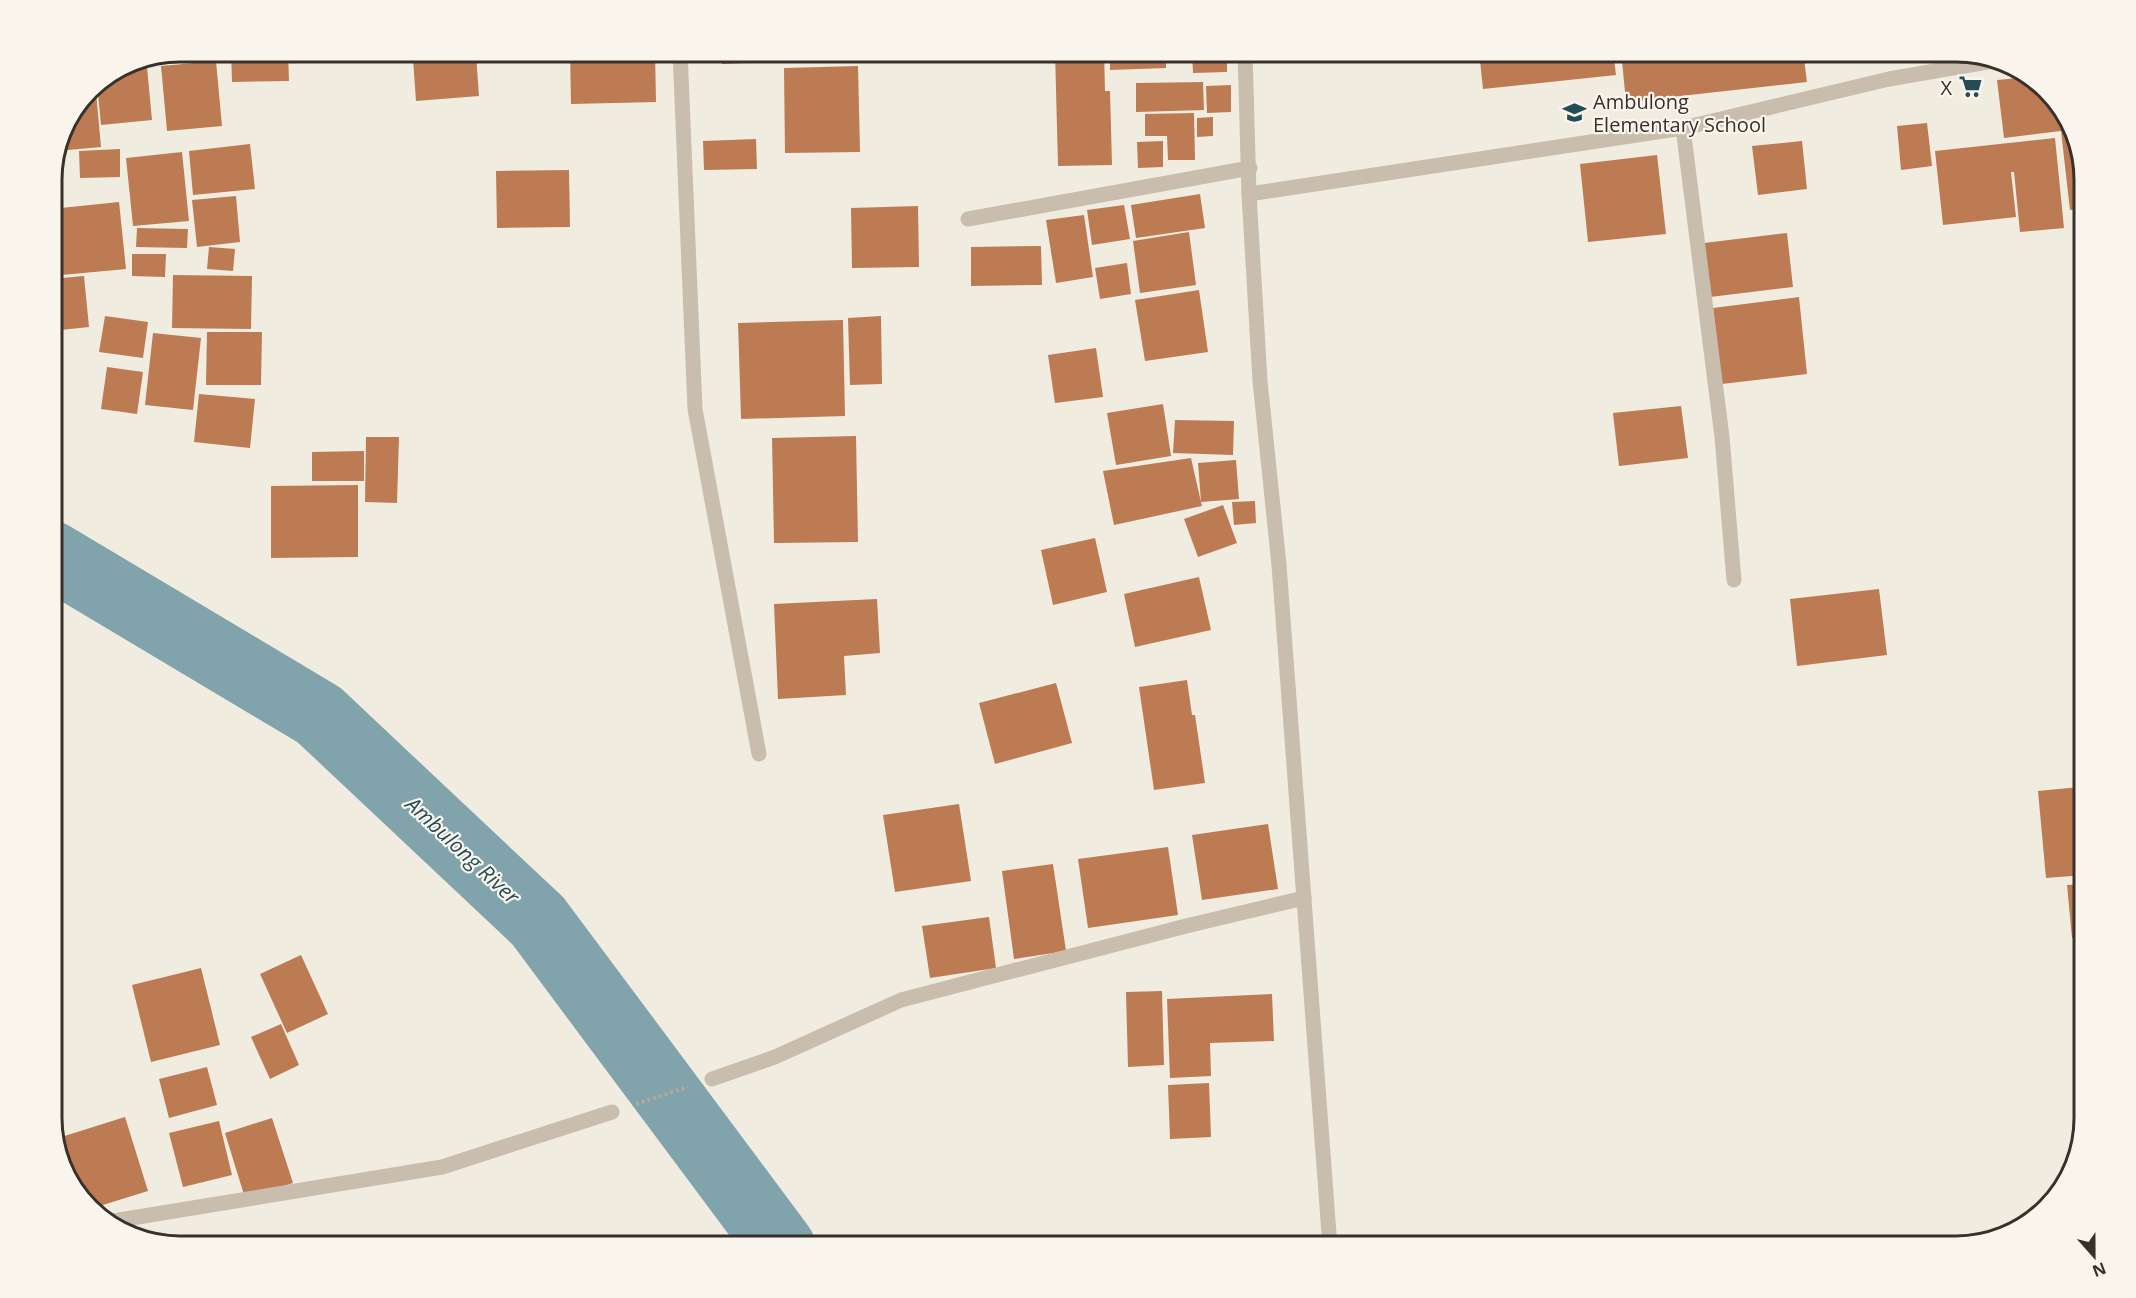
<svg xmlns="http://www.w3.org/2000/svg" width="2136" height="1298" viewBox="0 0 2136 1298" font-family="'Open Sans',sans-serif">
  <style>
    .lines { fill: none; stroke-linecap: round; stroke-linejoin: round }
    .river { stroke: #81a4ac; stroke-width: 69 }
    .building { fill: #bc7b53 }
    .path { stroke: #b4a897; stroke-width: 4; stroke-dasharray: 3 3; stroke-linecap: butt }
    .service { stroke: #c9bdad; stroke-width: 15 }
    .minor { stroke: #c9bdad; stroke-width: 15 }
    .labels { text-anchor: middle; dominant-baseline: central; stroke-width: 4.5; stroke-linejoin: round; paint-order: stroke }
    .poi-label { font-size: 20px; fill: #38312b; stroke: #f9f5ec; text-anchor: end }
    .water-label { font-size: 21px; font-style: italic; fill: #244c56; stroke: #f9f5ec }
    .rim { fill: none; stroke: #38312b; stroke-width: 3 }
  </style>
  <rect width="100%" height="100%" fill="#f1ece0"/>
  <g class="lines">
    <!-- river -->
    <path class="river" d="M51,555L319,715L538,921L781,1247"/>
  </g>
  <!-- building -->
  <g class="building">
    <path d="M231,51H288L289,81L232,82Z"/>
    <path d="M367,51H402L403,58L368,59Z"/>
    <path d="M570,51H655L656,102L571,104Z"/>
    <path d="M722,51H790V61L722,64Z"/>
    <path d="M836,51H916V57L836,58Z"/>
    <path d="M1055,51H1104L1105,91H1110L1112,165L1058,166Z"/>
    <path d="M1110,51H1166V68L1110,70Z"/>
    <path d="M1192,51H1227V72L1193,73Z"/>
    <path d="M1479,51H1613L1616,75L1483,89Z"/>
    <path d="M1621,51H1803L1807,82L1626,102Z"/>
    <path d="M476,54L479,96L416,101L413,59Z"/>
    <path d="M216,61L222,126L167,131L161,66Z"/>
    <path d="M858,66L860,152L785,153L784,68Z"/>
    <path d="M147,67L152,120L101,125L97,83L116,70Z"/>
    <path d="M2029,77L2068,115L2085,171V208L2070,210L2061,131L2004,138L1997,80Z"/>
    <path d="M1203,82L1204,110L1136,112V83Z"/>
    <path d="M1231,85V112L1207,113L1206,86Z"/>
    <path d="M96,92L101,147L57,151L64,123L85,93Z"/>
    <path d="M1194,113L1195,160H1168L1167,136H1145V114Z"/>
    <path d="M1213,117V136L1197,137V118Z"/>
    <path d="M1927,123L1932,166L1901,170L1897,126Z"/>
    <path d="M2055,138L2064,228L2020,232L2014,172H2011L2016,217L1943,225L1935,151Z"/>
    <path d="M756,139L757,169L704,170L703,141Z"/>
    <path d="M1163,141V167L1138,168L1137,142Z"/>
    <path d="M1802,141L1807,189L1758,195L1752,146Z"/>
    <path d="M250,144L255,189L193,195L189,151Z"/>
    <path d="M120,149V177L80,178L79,151Z"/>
    <path d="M182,152L189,221L133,226L126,158Z"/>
    <path d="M1657,155L1666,234L1588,242L1580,164Z"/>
    <path d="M569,170L570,227L497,228L496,171Z"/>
    <path d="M1200,194L1205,228L1136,238L1131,205Z"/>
    <path d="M236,196L240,242L197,247L192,200Z"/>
    <path d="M119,202L126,269L51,276V209Z"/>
    <path d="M1124,205L1130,239L1092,245L1087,210Z"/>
    <path d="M918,206L919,267L852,268L851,208Z"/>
    <path d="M1084,215L1093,277L1056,283L1046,220Z"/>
    <path d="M137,228L188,229L187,248L136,247Z"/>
    <path d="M1189,232L1196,285L1140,293L1133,241Z"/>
    <path d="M1787,233L1793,287L1710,297L1704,243Z"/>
    <path d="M1041,246L1042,285L971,286V247Z"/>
    <path d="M209,247L235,249L233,271L207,269Z"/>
    <path d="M132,254H166L165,277L132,276Z"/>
    <path d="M1127,263L1131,294L1100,299L1095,268Z"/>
    <path d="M173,275L252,276L251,329L172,328Z"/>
    <path d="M84,276L89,327L51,331V279Z"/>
    <path d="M1199,290L1208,352L1145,361L1135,300Z"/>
    <path d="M1799,297L1807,374L1722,384L1713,308Z"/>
    <path d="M105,316L148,322L143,358L99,352Z"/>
    <path d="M881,316L882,384L850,385L848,318Z"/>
    <path d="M843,320L845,416L741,419L738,323Z"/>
    <path d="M207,332H262L261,385H206Z"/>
    <path d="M153,333L201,338L193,410L145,405Z"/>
    <path d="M1096,348L1103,397L1055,403L1048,355Z"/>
    <path d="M107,367L143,372L137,414L101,409Z"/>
    <path d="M199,394L255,399L250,448L194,442Z"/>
    <path d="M1163,404L1171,456L1116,465L1107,413Z"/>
    <path d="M1681,406L1688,458L1619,466L1613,413Z"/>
    <path d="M1175,420L1234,421L1233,455L1173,453Z"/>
    <path d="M856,436L858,542L774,543L772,438Z"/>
    <path d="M366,437H399L397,503L365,502Z"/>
    <path d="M364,451V481H312V452Z"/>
    <path d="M1191,458L1201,502L1198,463L1236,460L1239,499L1201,502L1202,506L1114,525L1103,471Z"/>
    <path d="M358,485V557L271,558V486Z"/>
    <path d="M1255,501L1256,523L1234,525L1232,502Z"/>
    <path d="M1223,505L1237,543L1198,557L1184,519Z"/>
    <path d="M1095,538L1107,592L1053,605L1041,550Z"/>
    <path d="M1199,577L1211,630L1135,647L1124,594Z"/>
    <path d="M1879,589L1887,655L1797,666L1790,599Z"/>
    <path d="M877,599L880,653L844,656L846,695L778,699L774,604Z"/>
    <path d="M1187,680L1192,715H1195L1205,783L1154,790L1139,687Z"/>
    <path d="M1056,683L1072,743L995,764L979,703Z"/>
    <path d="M2085,771V811H2083L2079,772Z"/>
    <path d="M2079,787L2085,850V875L2046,878L2038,791Z"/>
    <path d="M959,804L971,881L895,892L883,815Z"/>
    <path d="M1268,824L1278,889L1202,900L1192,835Z"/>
    <path d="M1168,847L1178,915L1088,928L1078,859Z"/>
    <path d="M1053,864L1066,951L1014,959L1002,871Z"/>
    <path d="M2085,884V937L2072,938L2067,885Z"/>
    <path d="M989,917L996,968L930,978L922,926Z"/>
    <path d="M2085,950V996H2082L2078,951Z"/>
    <path d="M301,955L328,1014L287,1033L260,974Z"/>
    <path d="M201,968L220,1045L151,1062L132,985Z"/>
    <path d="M1162,991L1164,1065L1128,1067L1126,992Z"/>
    <path d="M1272,994L1274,1041L1210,1043L1211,1076L1170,1078L1167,999Z"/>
    <path d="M281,1024L299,1065L270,1079L251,1037Z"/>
    <path d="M207,1067L217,1105L169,1118L159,1079Z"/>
    <path d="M1209,1083L1211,1137L1170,1139L1168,1085Z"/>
    <path d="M125,1117L148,1191L93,1208L68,1183L55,1139Z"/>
    <path d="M272,1118L293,1183L245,1198L225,1133Z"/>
    <path d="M219,1121L232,1175L183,1187L169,1133Z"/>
  </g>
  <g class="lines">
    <!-- path -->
    <path class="path" d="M636,1104L688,1087"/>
    <!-- service -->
    <path class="service" d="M968,219L1250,168"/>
    <!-- minor -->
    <g class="minor">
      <path d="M680,51L695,409L759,754"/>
      <path d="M1245,51L1249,194L1260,381L1279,565L1330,1247"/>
      <path d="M1683,128L1722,437L1734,580"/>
      <path d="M1249,194L1683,128L1889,79L1993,61"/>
      <path d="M712,1079L775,1057L901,1000L1186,926L1304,898"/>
      <path d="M107,1222L442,1167L612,1112"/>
    </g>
  </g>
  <!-- icons -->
  <defs>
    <symbol id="supermarket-bare" viewBox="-9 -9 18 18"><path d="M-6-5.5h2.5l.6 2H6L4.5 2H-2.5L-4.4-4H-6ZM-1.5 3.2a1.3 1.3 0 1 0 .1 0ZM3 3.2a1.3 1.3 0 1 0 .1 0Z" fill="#244c56" stroke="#f9f5ec" stroke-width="2.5" paint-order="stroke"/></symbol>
    <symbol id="school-bare" viewBox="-9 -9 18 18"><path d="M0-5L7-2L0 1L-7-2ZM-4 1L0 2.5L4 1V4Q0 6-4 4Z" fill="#244c56" stroke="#f9f5ec" stroke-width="2.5" paint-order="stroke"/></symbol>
  </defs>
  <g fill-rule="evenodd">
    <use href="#supermarket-bare" x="1954" y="70" width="33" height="33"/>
    <use href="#school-bare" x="1558" y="96" width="33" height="33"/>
  </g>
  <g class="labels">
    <!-- poi labels -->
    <g class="poi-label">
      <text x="1952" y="87">X</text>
      <text x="1593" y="101" text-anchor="start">Ambulong<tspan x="1593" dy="23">Elementary School</tspan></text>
    </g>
    <!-- water labels -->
    <g class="water-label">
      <text transform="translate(463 850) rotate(43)">Ambulong River</text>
    </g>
  </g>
  <!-- crop -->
  <path d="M0 0H2136V1298H0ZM180 62H1956A118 118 0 0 1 2074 180V1118A118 118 0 0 1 1956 1236H180A118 118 0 0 1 62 1118V180A118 118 0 0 1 180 62Z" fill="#f9f5ec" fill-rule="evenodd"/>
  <path class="rim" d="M180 62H1956A118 118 0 0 1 2074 180V1118A118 118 0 0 1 1956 1236H180A118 118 0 0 1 62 1118V180A118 118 0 0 1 180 62Z"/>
  <!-- north arrow -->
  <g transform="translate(2094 1256) rotate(159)" stroke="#f9f5ec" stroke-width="4.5" paint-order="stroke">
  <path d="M0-4.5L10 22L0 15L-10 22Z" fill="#38312b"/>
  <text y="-9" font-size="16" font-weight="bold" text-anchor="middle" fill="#38312b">N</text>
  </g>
</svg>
